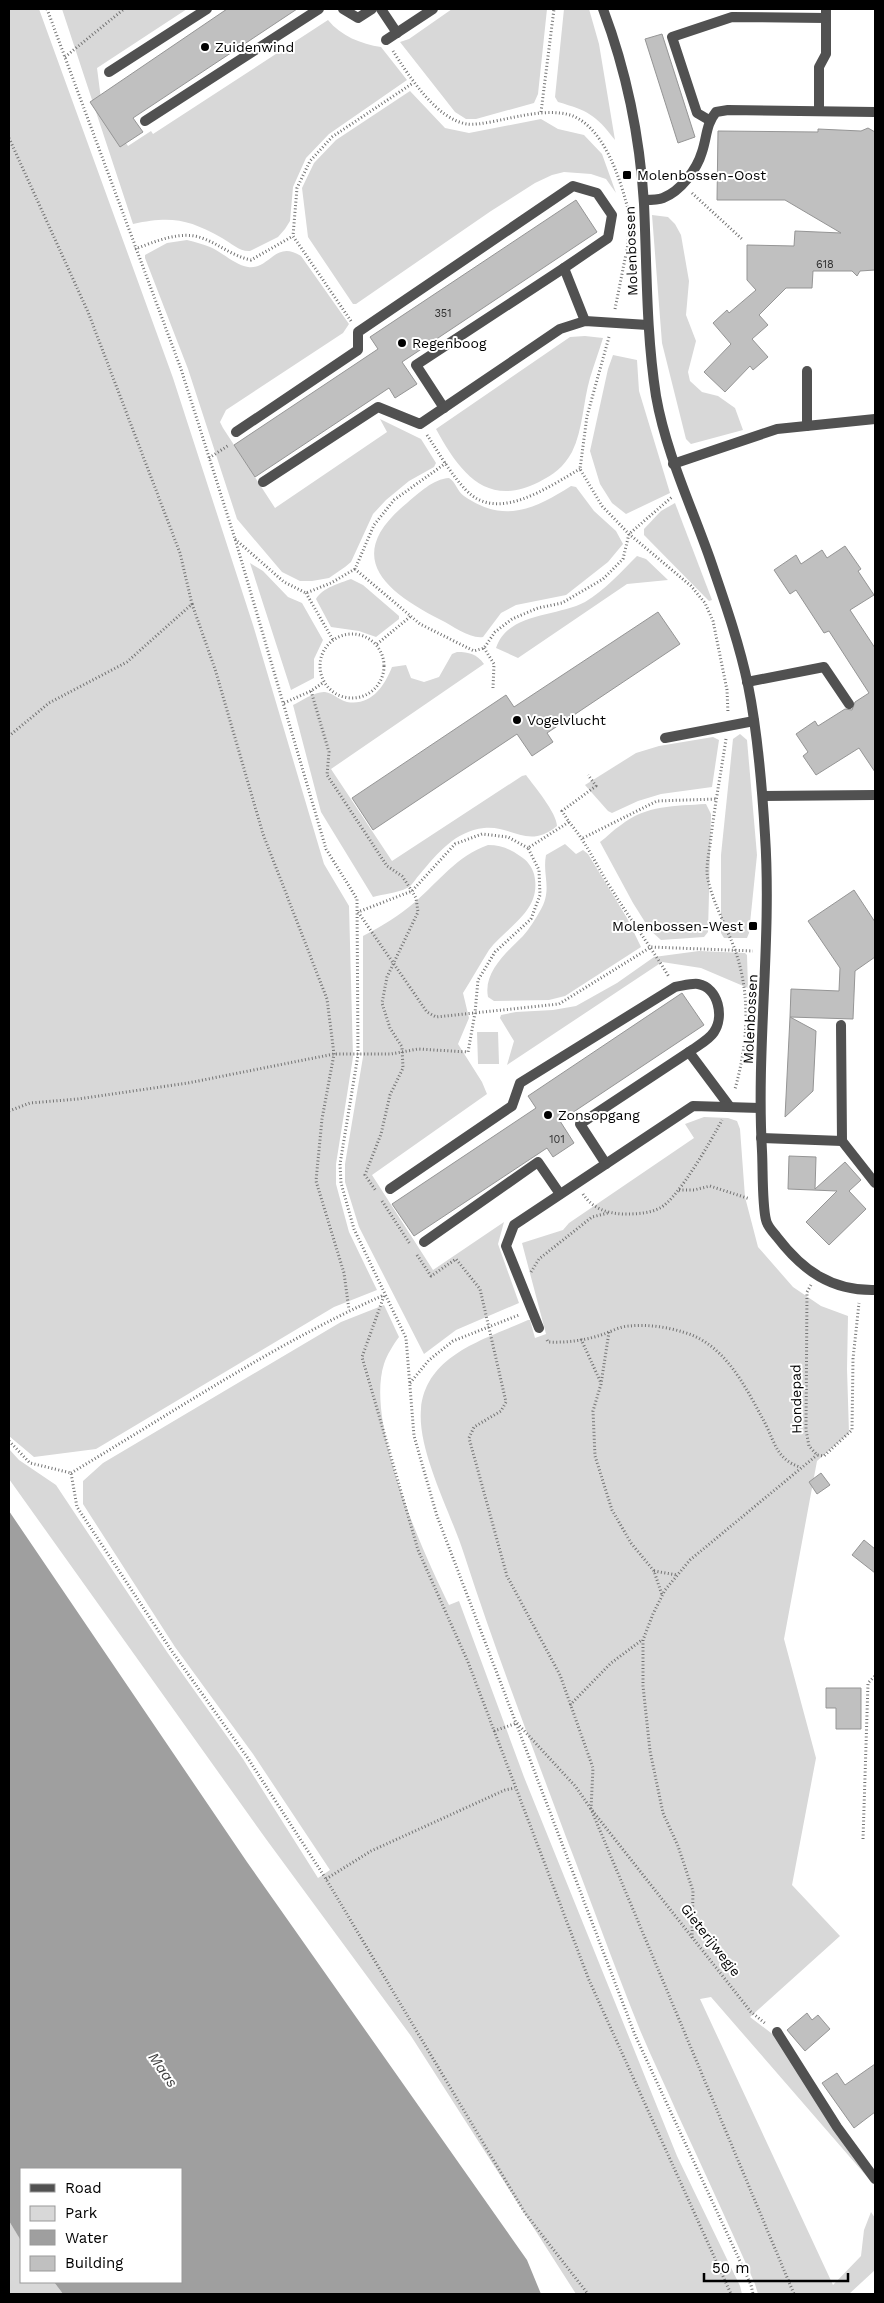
<svg xmlns="http://www.w3.org/2000/svg" width="884" height="2303" viewBox="0 0 884 2303" font-family="'Work Sans',sans-serif">
  <style>
    .green { fill: #d8d8d8 }
    .water { fill: #9f9f9f }
    .building { fill: #c0c0c0; stroke: #959595 }
    .lines { fill: none; stroke-linecap: round; stroke-linejoin: round }
    .path { stroke: #737373; stroke-width: 3; stroke-dasharray: 1 2.5; stroke-linecap: butt }
    .service { stroke: #515151; stroke-width: 10 }
    .minor { stroke: #515151; stroke-width: 10 }
    .poi-dot { fill: #000; stroke: #fff; stroke-width: 2 }
    .labels { text-anchor: middle; dominant-baseline: central; stroke-width: 4; stroke-linejoin: round; paint-order: stroke }
    .number-label { font-size: 11px; fill: #303030 }
    .poi-label { font-size: 14px; fill: #000; stroke: #fff; text-anchor: start }
    .street-label { font-size: 14px; fill: #000; stroke: #fff }
    .water-label { font-size: 15px; font-style: italic; fill: #404040; stroke: #fff }
  </style>
  <rect width="100%" height="100%" fill="#fff"/>
  <!-- green -->
  <g class="green">
    <path d="M9,9H39L173,378L253,625L324,864L349,906L353,1057L336,1164V1184L349,1232L377,1290L334,1307L96,1449L34,1457L9,1436Z"/>
    <path d="M62,9H187L97,68L102,107L128,146L151,131L153,134L328,20C341,36 361,44 381,47L407,80L329,134L306,158L293,187L290,221L285,229L278,237L250,251C240,252 231,243 222,238C188,219 171,216 133,224Z"/>
    <path d="M452,9H547L538,94L534,103L476,119H466L455,112L400,42L409,39Z"/>
    <path d="M564,9H589L599,44L615,140C595,114 588,111 558,102L555,97Z"/>
    <path d="M410,91L445,128L469,133L541,119L558,129L584,135L602,154L616,193L606,179L591,174L564,172L552,175L535,183L491,211L356,304H353L308,237L302,188L314,163L336,140Z"/>
    <path d="M652,215L668,217L675,224L681,235L689,281L686,315L696,341L688,372L690,381L702,392L718,396L735,408L743,430L691,444L686,439L662,343Z"/>
    <path d="M187,240C195,242 203,244 210,247C222,252 235,265 248,267C270,270 275,239 301,256L349,324L343,333L226,410L220,422L223,428L275,508L387,432L380,419L421,439L436,463L434,467L409,481L386,500L373,514L351,562L345,567L329,578L312,581H300L282,572L237,519L188,369L145,258V255L167,243Z"/>
    <path d="M585,336L603,338C599,351 594,365 590,378C583,402 583,430 572,452C563,468 554,474 539,482C486,509 459,471 436,429L570,337Z"/>
    <path d="M613,355L637,360L639,391L670,493L626,514L612,503L600,484L590,451L608,369Z"/>
    <path d="M449,478C456,482 457,491 464,496C504,524 535,509 571,486L576,487L594,511L616,531L623,544L608,562L566,595L516,605L501,613L483,637C470,639 453,626 441,620C384,591 342,556 407,503C419,493 433,479 449,478Z"/>
    <path d="M675,503L712,600L709,601L644,535V529L661,511Z"/>
    <path d="M637,556L646,559L668,580L627,584L518,658L496,648C508,612 557,617 585,602C605,590 621,572 637,556Z"/>
    <path d="M250,563L263,571L288,597L302,603L323,640L314,659V678L291,690Z"/>
    <path d="M351,579L363,585L399,616V619L376,637L359,631L331,627L316,599C322,588 340,583 351,579Z"/>
    <path d="M457,652C469,652 477,654 484,664L331,769L392,861L522,776L526,775C534,786 557,813 557,826C528,850 512,825 484,828C455,831 437,854 420,874C416,878 412,886 407,888C398,893 383,894 373,897L321,812L293,705C301,701 316,691 325,692C333,693 339,700 347,702C371,706 384,687 392,667L406,665L411,678L424,682L439,677L452,654Z"/>
    <path d="M740,734L747,740L757,855L749,933L747,938H724L721,933V855L733,739Z"/>
    <path d="M713,737L719,740L712,787L661,794L638,801L612,813L608,811L585,785L636,753L659,746Z"/>
    <path d="M706,804L711,814L708,932L704,937L661,940L650,930L633,903L600,842C607,837 613,830 621,825C646,805 675,806 706,804Z"/>
    <path d="M565,844L576,854L583,850L588,854L627,918L641,947L565,996L549,1000L494,1001L488,997C483,972 507,952 523,936C529,929 535,920 540,911C553,889 542,876 546,855Z"/>
    <path d="M488,845C501,845 510,849 520,856C527,860 532,867 534,874C543,911 507,926 489,950C480,964 472,979 463,993L469,1018L458,1044L482,1082L487,1094L372,1175L433,1270L504,1222L498,1244L519,1303L456,1330L424,1354L359,1227L345,1182V1164L363,1057V936C382,926 399,916 415,902C439,881 457,856 488,845Z"/>
    <path d="M699,951L745,953L747,955L748,988L701,968L662,962L507,1065L514,1041L500,1018L501,1015L516,1012L553,1010L576,1006L617,983L654,957Z"/>
    <path d="M477,1032H498L499,1064H478Z"/>
    <path d="M704,1117L728,1118L737,1121L740,1129L745,1197L758,1247L793,1287L821,1306L848,1316L847,1369L849,1433L817,1461L784,1639L816,1758L792,1885L840,1936L750,2017L775,2036L833,2129L875,2186L711,1997L700,1999L833,2285L861,2256L864,2230L871,2212L875,2218V2270L849,2294H758L755,2284C730,2227 704,2171 678,2115C666,2087 652,2059 640,2030C614,1966 591,1901 566,1837C531,1743 495,1650 464,1554C451,1513 417,1451 421,1409C426,1354 486,1339 528,1320H530L535,1338L546,1334L522,1243L563,1230L569,1223L694,1138L685,1124Z"/>
    <path d="M384,1305L399,1337C393,1345 387,1355 384,1364C365,1423 422,1551 449,1605L459,1601L524,1777L677,2156L740,2286L742,2294H576L411,2036L266,1839L9,1479V1449L19,1460L56,1485L167,1652L243,1759L318,1878L330,1870L253,1754L175,1647L83,1504V1481L103,1463L341,1322Z"/>
    <path d="M9,2221L21,2240V2282H54L63,2294H9Z"/>
  </g>
  <!-- water -->
  <path class="water" d="M9,1511L247,1862L527,2260L541,2294H63L54,2282H181V2169H21L20,2239L9,2221Z"/>
  <!-- building -->
  <g class="building">
    <path d="M227,9H297L133,118L143,132L120,147L90,102Z"/>
    <path d="M662,34L695,137L678,143L645,39Z"/>
    <path d="M868,128L875,132V270L860,271L857,276L852,271H813L812,288H786L759,315L768,325L752,339L768,357L753,370L750,366L725,392L704,372L731,344L713,323L727,310L729,313L756,290L747,280V245L794,246L795,231L841,233L785,200H717L718,131L818,132V129L861,131Z"/>
    <path d="M576,200L597,232L402,362L417,384L395,398L389,388L255,477L234,445L378,349L370,337Z"/>
    <path d="M845,546L861,569L858,571L874,595L850,610L875,648V772L859,748L816,775L803,756L808,752L796,734L815,721L818,726L845,709L852,710L855,702L869,693L829,631L824,633L796,590L790,594L774,570L796,555L801,564L822,550L827,558Z"/>
    <path d="M658,612L680,644L547,733L553,742L532,756L517,734L373,830L352,798L506,695L514,707Z"/>
    <path d="M854,890L875,922V957L855,971L853,1019L790,1017L791,989L839,991L840,968L808,921Z"/>
    <path d="M682,993L704,1025L560,1121L574,1143L553,1157L547,1148L414,1236L392,1204L536,1108L528,1096Z"/>
    <path d="M790,1017L816,1031L813,1091L785,1117Z"/>
    <path d="M789,1156L816,1157L815,1189L845,1162L861,1180L849,1191L866,1209L829,1245L806,1222L837,1191L788,1189Z"/>
    <path d="M821,1473L830,1485L817,1494L809,1482Z"/>
    <path d="M864,1540L875,1549V1573L852,1555Z"/>
    <path d="M826,1688H861V1729H836V1708H826Z"/>
    <path d="M807,2013L812,2020L818,2015L830,2029L805,2051L787,2030Z"/>
    <path d="M875,2064V2112L854,2128L822,2083L837,2073L845,2085Z"/>
  </g>
  <g class="lines">
    <!-- path -->
    <g class="path">
      <path d="M47,9L181,369L235,539L326,849L357,899L358,1055L340,1164L341,1183L354,1229L406,1338L414,1436L437,1516L635,2035L751,2285L753,2294"/>
      <path d="M393,51C409,76 436,119 467,124C478,126 508,118 520,116C536,113 557,110 573,116C606,130 621,182 629,213"/>
      <path d="M65,57L124,9"/>
      <path d="M541,112L554,9"/>
      <path d="M9,138L88,312L180,553L192,604L127,662L49,703L9,736"/>
      <path d="M692,193L743,240"/>
      <path d="M135,249C154,242 181,230 202,238C219,244 232,256 251,260L293,236"/>
      <path d="M615,309L628,244L629,226"/>
      <path d="M351,321L293,236L297,188L310,161L332,137L413,83"/>
      <path d="M609,337L587,416L580,469L602,506L629,534L691,586L705,603L713,621L727,690L728,713"/>
      <path d="M427,435C439,453 450,473 465,489C497,525 549,486 580,469"/>
      <path d="M209,458L229,445"/>
      <path d="M446,463L394,500L374,525L355,569L420,624L474,651L484,648L495,632L512,619L538,608L562,603L603,579L623,559L629,534L672,497"/>
      <path d="M235,539L284,582L306,593L331,583L355,569"/>
      <path d="M306,593L333,640"/>
      <path d="M192,604L215,669L263,834L327,999L334,1054L322,1119L316,1181L344,1273L349,1310"/>
      <circle cx="352" cy="666" r="32"/>
      <path d="M377,644L411,616"/>
      <path d="M484,648L494,664L493,688"/>
      <path d="M311,691L329,752L327,775L387,866L402,876L412,891L416,898L418,912L387,977L382,1003L390,1028L402,1047L403,1068L390,1095L381,1134L365,1175L376,1191"/>
      <path d="M284,703L311,691L324,682"/>
      <path d="M726,739C721,772 715,804 711,837C710,848 707,860 707,871C707,891 728,930 735,950C751,995 748,1043 735,1089"/>
      <path d="M569,822C587,843 597,867 612,890C630,919 651,947 669,977"/>
      <path d="M583,838L657,801L716,799"/>
      <path d="M528,848L508,837L482,834L455,844L412,891L358,912L427,1012L436,1017L559,1004L651,947L753,951"/>
      <path d="M9,1111L30,1103L78,1099L188,1083L334,1054H391L418,1049L468,1052L475,1013L478,980L495,952L531,919L540,895L539,870L528,848L569,822L562,811L596,786L588,775"/>
      <path d="M679,1190H694L710,1186L750,1199"/>
      <path d="M583,1194C592,1208 606,1213 622,1214C635,1214 648,1214 660,1208C678,1199 712,1139 722,1120"/>
      <path d="M382,1201L410,1244"/>
      <path d="M417,1255L431,1276L456,1259L480,1289L506,1402L501,1411L474,1427L469,1438L507,1576L560,1675L593,1768L591,1809L794,2294"/>
      <path d="M531,1272L539,1259L592,1217L608,1213"/>
      <path d="M811,1285L807,1292L806,1430L809,1446L817,1455L824,1456L852,1430L853,1359L859,1303"/>
      <path d="M384,1296L362,1357L418,1550L468,1662L589,1980L731,2294"/>
      <path d="M609,1332L601,1384L593,1411L595,1456L612,1510L631,1543L654,1571L662,1595"/>
      <path d="M581,1339L601,1383"/>
      <path d="M547,1340L548,1342C567,1343 587,1340 604,1334C612,1331 621,1326 630,1326C646,1324 667,1327 683,1332C726,1344 746,1388 766,1425C775,1444 778,1460 800,1467"/>
      <path d="M410,1383L429,1360L453,1341L519,1315"/>
      <path d="M9,1441L30,1463L71,1473L77,1507L171,1650L247,1757L326,1879L525,2213L588,2294"/>
      <path d="M71,1473C172,1413 276,1343 384,1295"/>
      <path d="M654,1571L677,1575"/>
      <path d="M570,1705L611,1663L642,1640"/>
      <path d="M494,1731L517,1723L576,1787L591,1809L751,2012L766,2024"/>
      <path d="M863,1839L868,1683L875,1676"/>
      <path d="M326,1879L371,1851L505,1790L515,1788"/>
      <path d="M692,1938L693,1891L678,1846L663,1813L650,1751L643,1686V1640L653,1614L665,1590L690,1560L817,1455"/>
    </g>
    <!-- service -->
    <g class="service">
      <path d="M343,9L358,18L372,9"/>
      <path d="M381,9L397,33"/>
      <path d="M386,40L433,9"/>
      <path d="M109,72L207,9"/>
      <path d="M819,111V67L826,54V9"/>
      <path d="M709,120L697,113L672,37L732,17L825,18"/>
      <path d="M145,121L319,9"/>
      <path d="M644,200C649,200 658,200 663,198C681,191 697,169 702,152C707,137 706,124 716,112L728,110L875,112"/>
      <path d="M807,371V426"/>
      <path d="M444,408L416,365L564,268"/>
      <path d="M236,432L358,350V332L573,186L597,193L612,215L608,238L564,268L585,321"/>
      <path d="M263,482L378,407L420,424L560,329L585,321L648,325"/>
      <path d="M747,682L824,667L849,704"/>
      <path d="M665,738L754,721"/>
      <path d="M763,796L875,795"/>
      <path d="M761,1138L842,1141L841,1025"/>
      <path d="M842,1141L875,1183"/>
      <path d="M606,1164L580,1124L689,1052"/>
      <path d="M390,1189L512,1106L520,1083L675,987C682,986 692,983 698,984C719,988 724,1017 714,1032C709,1040 697,1046 689,1052L730,1107"/>
      <path d="M424,1242L538,1162L560,1194"/>
      <path d="M539,1328L506,1246L514,1225L693,1106L760,1108"/>
    </g>
    <!-- minor -->
    <g class="minor">
      <path d="M603,9C626,70 640,139 644,204C647,268 646,332 656,396C666,453 691,505 710,559C724,600 739,642 748,685C758,734 762,785 765,835C772,941 756,1046 762,1151C763,1170 762,1204 766,1220C767,1226 773,1232 777,1237C803,1271 832,1291 875,1290"/>
      <path d="M673,464L777,429L875,419"/>
      <path d="M777,2032L837,2127L875,2179"/>
    </g>
  </g>
  <!-- markers -->
  <g class="poi-dot">
    <circle cx="205" cy="47" r="5"/>
    <rect x="622" y="170" width="10" height="10" rx="2.5"/>
    <circle cx="402" cy="343" r="5"/>
    <circle cx="517" cy="720" r="5"/>
    <rect x="748" y="921" width="10" height="10" rx="2.5"/>
    <circle cx="548" cy="1115" r="5"/>
  </g>
  <g class="labels">
    <!-- number labels -->
    <g class="number-label">
      <text x="825" y="264">618</text>
      <text x="443" y="313">351</text>
      <text x="557" y="1139">101</text>
    </g>
    <!-- poi labels -->
    <g class="poi-label">
      <text x="215" y="47">Zuidenwind</text>
      <text x="637" y="175">Molenbossen-Oost</text>
      <text x="412" y="343">Regenboog</text>
      <text x="527" y="720">Vogelvlucht</text>
      <text x="743" y="926" text-anchor="end">Molenbossen-West</text>
      <text x="558" y="1115">Zonsopgang</text>
    </g>
    <!-- street labels -->
    <g class="street-label">
      <text transform="translate(631 251) rotate(-92)">Molenbossen</text>
      <text transform="translate(750 1019) rotate(-87)">Molenbossen</text>
      <text transform="translate(796 1399) rotate(-91)">Hondepad</text>
      <text transform="translate(711 1940) rotate(52)">Gieterijwegje</text>
    </g>
    <!-- water labels -->
    <g class="water-label">
      <text transform="translate(163 2070) rotate(55)">Maas</text>
    </g>
  </g>
  <!-- border -->
  <rect width="884" height="2303" fill="none" stroke="#000000" stroke-width="20"/>
  <!-- legend -->
  <rect x="20" y="2168" width="162" height="115" fill="#ffffff" stroke="#999999"/>
  <rect x="30" y="2184" width="25" height="8" fill="#515151" stroke="#999999"/>
  <text x="65" y="2193" font-size="15" fill="#000000">Road</text>
  <rect x="30" y="2206" width="25" height="15" fill="#d8d8d8" stroke="#999999"/>
  <text x="65" y="2218" font-size="15" fill="#000000">Park</text>
  <rect x="30" y="2230" width="25" height="15" fill="#9f9f9f" stroke="#999999"/>
  <text x="65" y="2243" font-size="15" fill="#000000">Water</text>
  <rect x="30" y="2256" width="25" height="15" fill="#c0c0c0" stroke="#999999"/>
  <text x="65" y="2268" font-size="15" fill="#000000">Building</text>
  <!-- scale -->
  <path d="M704 2273v8h144v-8" fill="none" stroke="#000000" stroke-width="2.5"/>
  <text x="712" y="2273" font-size="15" fill="#000000" stroke="#ffffff" stroke-width="4" paint-order="stroke">50 m</text>
</svg>
